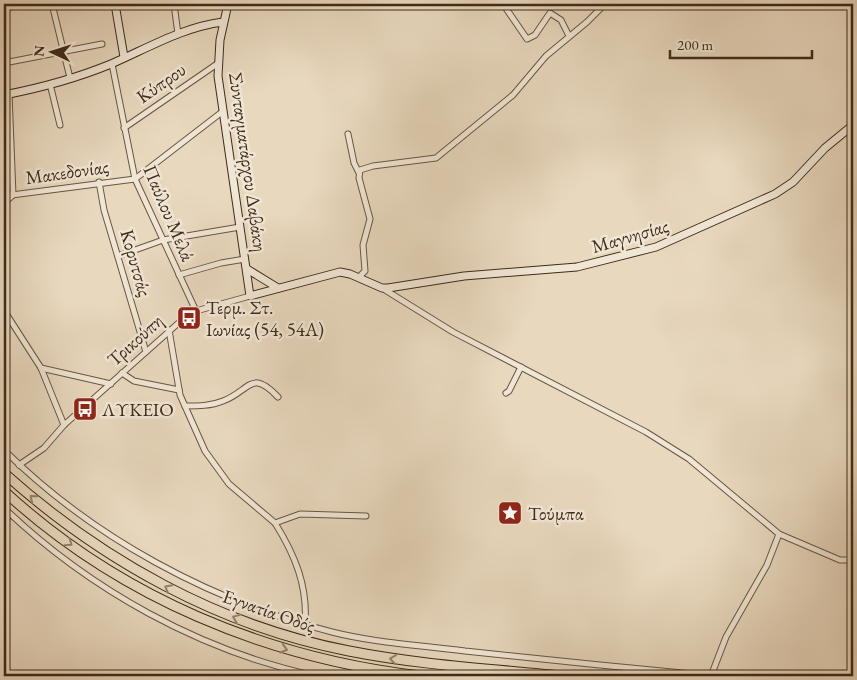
<svg xmlns="http://www.w3.org/2000/svg" width="857" height="680" viewBox="0 0 857 680" font-family="'EB Garamond',serif">
  <style>
    .lines { fill: none; stroke-linecap: round; stroke-linejoin: round }
    .street-casing { stroke: #695642; stroke-width: 7 }
    .secondary-casing { stroke: #3f2b18; stroke-width: 9 }
    .highway-casing { stroke: #3f2b18; stroke-width: 11 }
    .street { stroke: #f0e6d5; stroke-width: 5 }
    .secondary { stroke: #f0e6d5; stroke-width: 7 }
    .highway { stroke: #e8d8be; stroke-width: 9 }
    .oneway { stroke: #94826b }
    .labels { text-anchor: middle; dominant-baseline: central; stroke-width: 5; stroke-linejoin: round; paint-order: stroke }
    .street-label { font-size: 19px; fill: #3f2b18; stroke: #f0e6d5 }
    .poi-label { font-size: 19px; fill: #3f2b18; stroke: #f0e6d5; text-anchor: start }
  </style>
  <rect width="100%" height="100%" fill="#e8d8be"/>
  <filter id="stains"><feTurbulence type="fractalNoise" baseFrequency=".004" numOctaves="4"/><feColorMatrix values="0 0 0 0 .2 0 0 0 0 .09 0 0 0 0 .02 0 0 0 .5 -.17"/></filter>
  <radialGradient id="worn" r=".72"><stop offset=".6" stop-color="#630" stop-opacity="0"/><stop offset="1" stop-color="#630" stop-opacity=".3"/></radialGradient>
  <g class="lines">
    <defs>
      <g id="street">
        <path d="M52,4L70,78"/>
        <path d="M174,4L178,34"/>
        <path d="M503,4L527,39L535,35L550,13L561,20L569,36"/>
        <path d="M4,8L29,4"/>
        <path d="M4,63L102,44"/>
        <path d="M112,64L135,179L196,311"/>
        <path d="M50,84L60,125"/>
        <path d="M124,128L217,64"/>
        <path d="M348,134L354,163L359,173"/>
        <path d="M99,182L104,210L146,352"/>
        <path d="M4,196L135,179L222,112"/>
        <path d="M118,256L163,240L240,227"/>
        <path d="M179,275L221,263L245,259"/>
        <path d="M4,276L5,202L13,195L9,94"/>
        <path d="M359,277L365,271L363,245L370,219L359,178L360,170L373,166L436,158L513,95L546,56L587,22L605,4"/>
        <path d="M4,287L5,312L41,368L64,425"/>
        <path d="M382,288L453,332L646,432L689,459L779,534L840,560H849L853,557"/>
        <path d="M169,330L180,395L205,451L229,484L275,523C295,555 308,586 305,625"/>
        <path d="M41,368L111,384"/>
        <path d="M122,373L134,381L179,390"/>
        <path d="M506,393L509,391L521,367"/>
        <path d="M185,406C198,406 211,406 223,401C250,391 251,368 278,397"/>
        <path d="M4,450C93,538 210,601 332,632C375,643 421,645 465,651C548,660 630,668 713,676"/>
        <path d="M19,465L44,448L64,425L183,319L196,311L250,296"/>
        <path d="M4,508C90,590 200,651 316,676"/>
        <path d="M275,523L300,514L366,516"/>
        <path d="M4,528L9,513"/>
        <path d="M711,676L726,637L767,565L779,534"/>
      </g>
      <g id="secondary">
        <path d="M115,4L124,57"/>
        <path d="M228,4L220,40L218,76L250,296L340,272L350,274L382,288H388L464,276L577,267L656,247L775,194L793,182L825,148L853,125"/>
        <path d="M4,95C40,88 77,78 111,64C148,48 183,27 223,22"/>
        <path d="M247,269L278,288"/>
      </g>
      <g id="highway">
        <path d="M4,473C101,560 219,626 349,651C420,665 492,669 563,676"/>
        <path d="M4,491C119,597 266,658 421,676"/>
      </g>
    </defs>
    <!-- street casing -->
    <use href="#street" class="street-casing"/>
    <!-- secondary casing -->
    <use href="#secondary" class="secondary-casing"/>
    <!-- highway casing -->
    <use href="#highway" class="highway-casing"/>
    <!-- street -->
    <use href="#street" class="street"/>
    <!-- secondary -->
    <use href="#secondary" class="secondary"/>
    <!-- highway -->
    <use href="#highway" class="highway"/>
  </g>
  <!-- one-way arrows -->
  <defs><path id="oneway-chevron" d="M-2-3.5L2.5 0L-2 3.5" fill="none" stroke-width="1.6" stroke-linecap="round" stroke-linejoin="round" transform="scale(1.25)"/></defs>
  <g class="oneway">
    <use href="#oneway-chevron" transform="translate(33 498) rotate(-141)"/>
    <use href="#oneway-chevron" transform="translate(69 543) rotate(35)"/>
    <use href="#oneway-chevron" transform="translate(168 588) rotate(-152)"/>
    <use href="#oneway-chevron" transform="translate(236 618) rotate(-158)"/>
    <use href="#oneway-chevron" transform="translate(284 649) rotate(16)"/>
    <use href="#oneway-chevron" transform="translate(393 659) rotate(-172)"/>
  </g>
  <!-- icons -->
  <defs>
    <symbol id="bus-square" viewBox="-11 -11 22 22"><rect x="-9" y="-9" width="18" height="18" rx="4" fill="#8f2418" stroke="#f0e6d5"/><path d="M-5-6H5V4H4V6H2V4H-2V6H-4V4H-5ZM-3.5-4V0h7V-4ZM-3.5 1.2v1.5H-2V1.2ZM2 1.2v1.5H3.5V1.2Z" fill="#fff"/></symbol>
    <symbol id="sight-square" viewBox="-11 -11 22 22"><rect x="-9" y="-9" width="18" height="18" rx="4" fill="#8f2418" stroke="#f0e6d5"/><path d="M0-6L1.8-2.2L6-1.7L2.9 1.2L3.7 5.4L0 3.3L-3.7 5.4L-2.9 1.2L-6-1.7L-1.8-2.2Z" fill="#fff"/></symbol>
  </defs>
  <g fill-rule="evenodd">
    <use href="#bus-square" x="175" y="304" width="28" height="28"/>
    <use href="#bus-square" x="71" y="395" width="28" height="28"/>
    <use href="#sight-square" x="496" y="499" width="28" height="28"/>
  </g>
  <g class="labels">
    <!-- street labels -->
    <g class="street-label">
      <text transform="translate(161 83) rotate(-35)">Κύπρου</text>
      <text transform="translate(248 162) rotate(82)">Συνταγματάρχου Δαβάκη</text>
      <text transform="translate(67 172) rotate(-8)">Μακεδονίας</text>
      <text transform="translate(169 213) rotate(67)">Παύλου Μελά</text>
      <text transform="translate(630 236) rotate(-16)">Μαγνησίας</text>
      <text transform="translate(136 263) rotate(74)">Κορυτσάς</text>
      <text transform="translate(135 340) rotate(-42)">Τρικούπη</text>
      <text transform="translate(269 611) rotate(19)">Εγνατία Οδός</text>
    </g>
    <!-- poi labels -->
    <g class="poi-label">
      <text x="206" y="307">Τερμ. Στ.<tspan x="206" dy="22">Ιωνίας (54, 54Α)</tspan></text>
      <text x="102" y="409">ΛΥΚΕΙΟ</text>
      <text x="528" y="513">Τούμπα</text>
    </g>
  </g>
  <!-- margin -->
  <rect width="857" height="680" fill="none" stroke="#e8d8be" stroke-width="20"/>
  <rect x="5" y="5" width="847" height="670" fill="none" stroke="#3f2b18" stroke-width="2.5"/>
  <rect x="10" y="10" width="837" height="660" fill="none" stroke="#3f2b18"/>
  <!-- north arrow -->
  <g transform="translate(52 52) rotate(274)" stroke="#f0e6d5" stroke-width="4" paint-order="stroke">
  <path d="M0-4L9 19L0 12L-9 19Z" fill="#3f2b18"/>
  <text y="-8" font-size="14" font-weight="bold" text-anchor="middle" fill="#3f2b18">N</text>
  </g>
  <!-- scale -->
  <path d="M670 50v8h142v-8" fill="none" stroke="#3f2b18" stroke-width="2.5"/>
  <text x="677" y="50" font-size="15" fill="#3f2b18" stroke="#f0e6d5" stroke-width="4" paint-order="stroke">200 m</text>
  <rect width="100%" height="100%" filter="url(#stains)"/>
  <rect width="100%" height="100%" fill="url(#worn)"/>
</svg>
